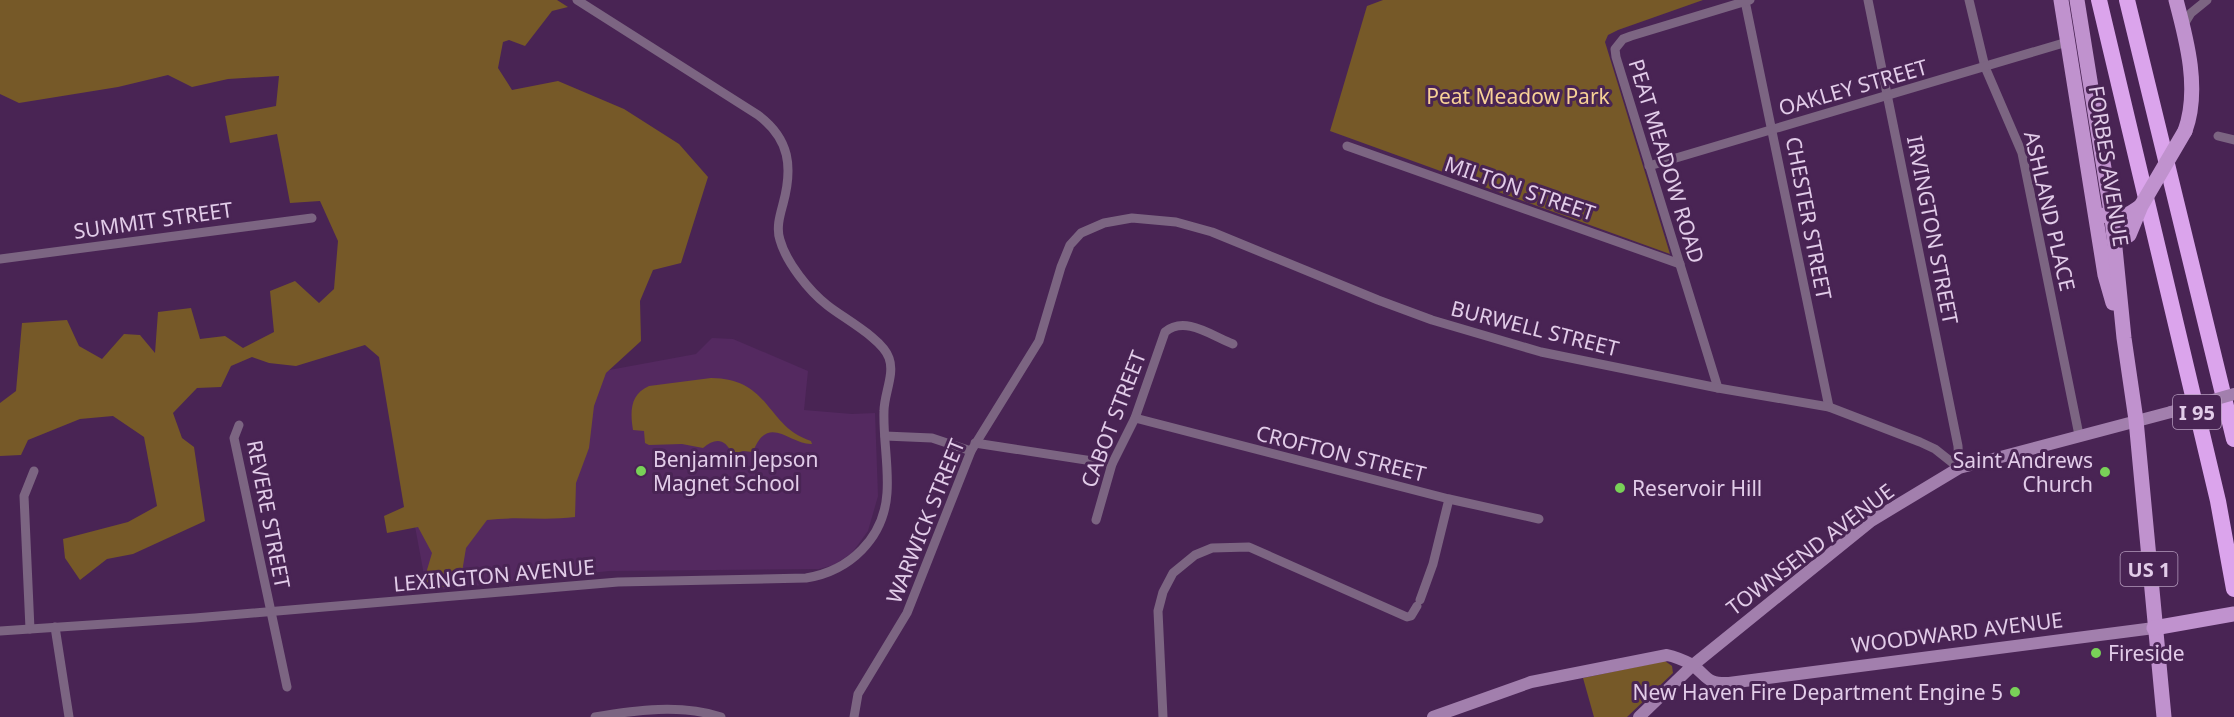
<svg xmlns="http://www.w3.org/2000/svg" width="2234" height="717" viewBox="0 0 2234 717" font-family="'Noto Sans',sans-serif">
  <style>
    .built { fill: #542960 }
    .green { fill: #765928 }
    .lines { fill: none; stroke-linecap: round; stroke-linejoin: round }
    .street { stroke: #7c6582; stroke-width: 9 }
    .secondary { stroke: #a27fad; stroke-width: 12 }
    .primary { stroke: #c092ce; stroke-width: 15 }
    .highway { stroke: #dba4ec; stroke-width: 16 }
    .secondary-bridge { stroke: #a27fad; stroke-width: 12 }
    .primary-bridge { stroke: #c092ce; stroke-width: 15 }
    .poi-dot { fill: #79d158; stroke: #492454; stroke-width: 2 }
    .labels { text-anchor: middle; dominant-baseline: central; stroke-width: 6; stroke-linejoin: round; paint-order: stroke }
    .shield { fill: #492454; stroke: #b49abc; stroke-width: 1.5 }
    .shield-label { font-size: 20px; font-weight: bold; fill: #e2cce9 }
    .street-label { font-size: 21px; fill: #e2cce9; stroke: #492454 }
    .park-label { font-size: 21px; fill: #f7d196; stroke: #492454 }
    .poi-label { font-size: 21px; fill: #e2cce9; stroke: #492454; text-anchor: start }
  </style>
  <rect width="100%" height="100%" fill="#492454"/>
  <!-- built -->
  <path class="built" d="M712,338L733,339L808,371L804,410L852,414L875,413L878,496L868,531L852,553L834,565L819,569L609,571L427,591L411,505L593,373L696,354Z"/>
  <!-- green -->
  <g class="green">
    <path d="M0,0H557L568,7L552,11L525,46L509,40L503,42L498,68L512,90L558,81L624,109L679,144L708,177L681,263L653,270L640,301L641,341L606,373L594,406L589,448L576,483L575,517C545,521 516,516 487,520L466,548L461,578L456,587H422L432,553L418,527L387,533L384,516L404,507L379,357L365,345L296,366L269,363L252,357L231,366L221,387L197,388L173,413L182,438L194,447L205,521L133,554L107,559L80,580L65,558L63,539L128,522L157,506L144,437L113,416L80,419L28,440L21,455L0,456V403L16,391L22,323L67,320L79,346L102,359L124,334L140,335L155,353L158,312L191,308L200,339L225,336L243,348L274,332L270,291L295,281L319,303L334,289L338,241L320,201L290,203L277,134L230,143L225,116L276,106L279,76L228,79L192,87L168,75L118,87L19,103L0,94Z"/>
    <path d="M1383,0H1703L1618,30L1608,35L1605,42L1670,254L1330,131L1367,6Z"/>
    <path d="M711,378C772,379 765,426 811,441L812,444C790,445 768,412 753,452L743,451L732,454C725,438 715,438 703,448L682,444L649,445L645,443L644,431L633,430C630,412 630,394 649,386Z"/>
    <path d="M1665,661L1672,666L1673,673L1627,717H1594L1583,678Z"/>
  </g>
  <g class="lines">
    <!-- street -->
    <g class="street">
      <path d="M1868,0L1958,446L1959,468"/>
      <path d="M1969,0L1985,67L2022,153L2079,435"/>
      <path d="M1745,1L1829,407"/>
      <path d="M2183,26L2191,13L2207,0"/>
      <path d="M2218,136L2234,140"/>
      <path d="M1347,146L1680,264"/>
      <path d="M1649,166L2067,42"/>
      <path d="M0,259L312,218"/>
      <path d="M1718,388L1616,57L1615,49L1623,39L1631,36L1750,0"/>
      <path d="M1135,418L1449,499L1539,519"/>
      <path d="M239,425L234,438L287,687"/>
      <path d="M885,436L932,438L971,451"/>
      <path d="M975,443L1112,464"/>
      <path d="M1096,520L1112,464L1135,418L1165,332C1185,315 1212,336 1233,344"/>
      <path d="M1420,600L1433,564L1449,499"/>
      <path d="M55,627L69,717"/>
      <path d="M30,629L24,496L34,471"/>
      <path d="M0,631L195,618L618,582L806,578C850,571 884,538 887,493C889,466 883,439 884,411C884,394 895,374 889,358C883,339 843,318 827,305C809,291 786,262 780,240C776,228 780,215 783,204C793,167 790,139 758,115L577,0"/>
      <path d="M595,717C636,710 681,704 721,717"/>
      <path d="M854,717L858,694L907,613L971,451L1039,341L1061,267L1070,245L1081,233L1104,223L1132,218L1176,222L1212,232L1378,300L1432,320L1541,352L1718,388L1829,407L1920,442L1935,449L1959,468"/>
      <path d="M1163,717L1158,611L1163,592L1173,573L1195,555L1212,548L1249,547L1407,617L1411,616L1417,606"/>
    </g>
    <!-- secondary -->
    <g class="secondary">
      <path d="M1433,717L1531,682L1667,655C1676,657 1683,660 1691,664C1708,676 1705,684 1729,683L2154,628"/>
      <path d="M1639,717L1693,665L1871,521L1959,468L2171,412"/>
    </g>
    <!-- primary -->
    <g class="primary">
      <path d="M2061,0L2105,275L2113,303"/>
      <path d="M2077,0L2112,218L2124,338L2136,420L2164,717"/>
      <path d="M2176,0C2187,41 2200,90 2185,131"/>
      <path d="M2104,215C2119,221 2129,215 2141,206"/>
      <path d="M2154,628L2234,614"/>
    </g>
    <!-- highway -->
    <g class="highway">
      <path d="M2099,0L2218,501L2234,589"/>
      <path d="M2127,0L2234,439"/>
    </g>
    <!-- secondary-bridge -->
    <path class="secondary-bridge" d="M2171,412L2234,394"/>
    <!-- primary-bridge -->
    <path class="primary-bridge" d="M2129,235L2141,206L2185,131"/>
  </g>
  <!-- markers -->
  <g class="poi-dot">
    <circle cx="641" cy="471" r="6"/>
    <circle cx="2105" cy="472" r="6"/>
    <circle cx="1620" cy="488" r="6"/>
    <circle cx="2096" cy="653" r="6"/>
    <circle cx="2015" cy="692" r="6"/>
  </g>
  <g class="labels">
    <!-- shield labels -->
    <g class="shield">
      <rect x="2173" y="395" width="48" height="34" rx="4.5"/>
      <rect x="2120.5" y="552" width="57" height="34" rx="4.5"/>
    </g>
    <g class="shield-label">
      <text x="2197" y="412">I 95</text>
      <text x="2149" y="569">US 1</text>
    </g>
    <!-- street labels -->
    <g class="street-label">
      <text transform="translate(1853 87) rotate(-16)">OAKLEY STREET</text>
      <text transform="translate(1667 161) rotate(73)">PEAT MEADOW ROAD</text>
      <text transform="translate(2109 166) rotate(81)">FORBES AVENUE</text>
      <text transform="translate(1520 188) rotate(19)">MILTON STREET</text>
      <text transform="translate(2050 211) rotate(77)">ASHLAND PLACE</text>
      <text transform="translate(1809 218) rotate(79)">CHESTER STREET</text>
      <text transform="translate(153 220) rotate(-8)">SUMMIT STREET</text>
      <text transform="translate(1933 230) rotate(79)">IRVINGTON STREET</text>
      <text transform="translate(1535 328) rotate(14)">BURWELL STREET</text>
      <text transform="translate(1113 419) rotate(-69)">CABOT STREET</text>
      <text transform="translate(1341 453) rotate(14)">CROFTON STREET</text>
      <text transform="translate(269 514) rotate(79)">REVERE STREET</text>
      <text transform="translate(925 521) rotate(-68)">WARWICK STREET</text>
      <text transform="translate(1810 549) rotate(-37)">TOWNSEND AVENUE</text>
      <text transform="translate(494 575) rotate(-5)">LEXINGTON AVENUE</text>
      <text transform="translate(1957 632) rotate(-7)">WOODWARD AVENUE</text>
    </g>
    <!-- park labels -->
    <g class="park-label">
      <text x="1518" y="96">Peat Meadow Park</text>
    </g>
    <!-- poi labels -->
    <g class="poi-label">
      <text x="653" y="459">Benjamin Jepson<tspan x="653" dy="24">Magnet School</tspan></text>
      <text x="2093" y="460" text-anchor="end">Saint Andrews<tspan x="2093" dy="24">Church</tspan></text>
      <text x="1632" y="488">Reservoir Hill</text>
      <text x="2108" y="653">Fireside</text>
      <text x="2003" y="692" text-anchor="end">New Haven Fire Department Engine 5</text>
    </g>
  </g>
</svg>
